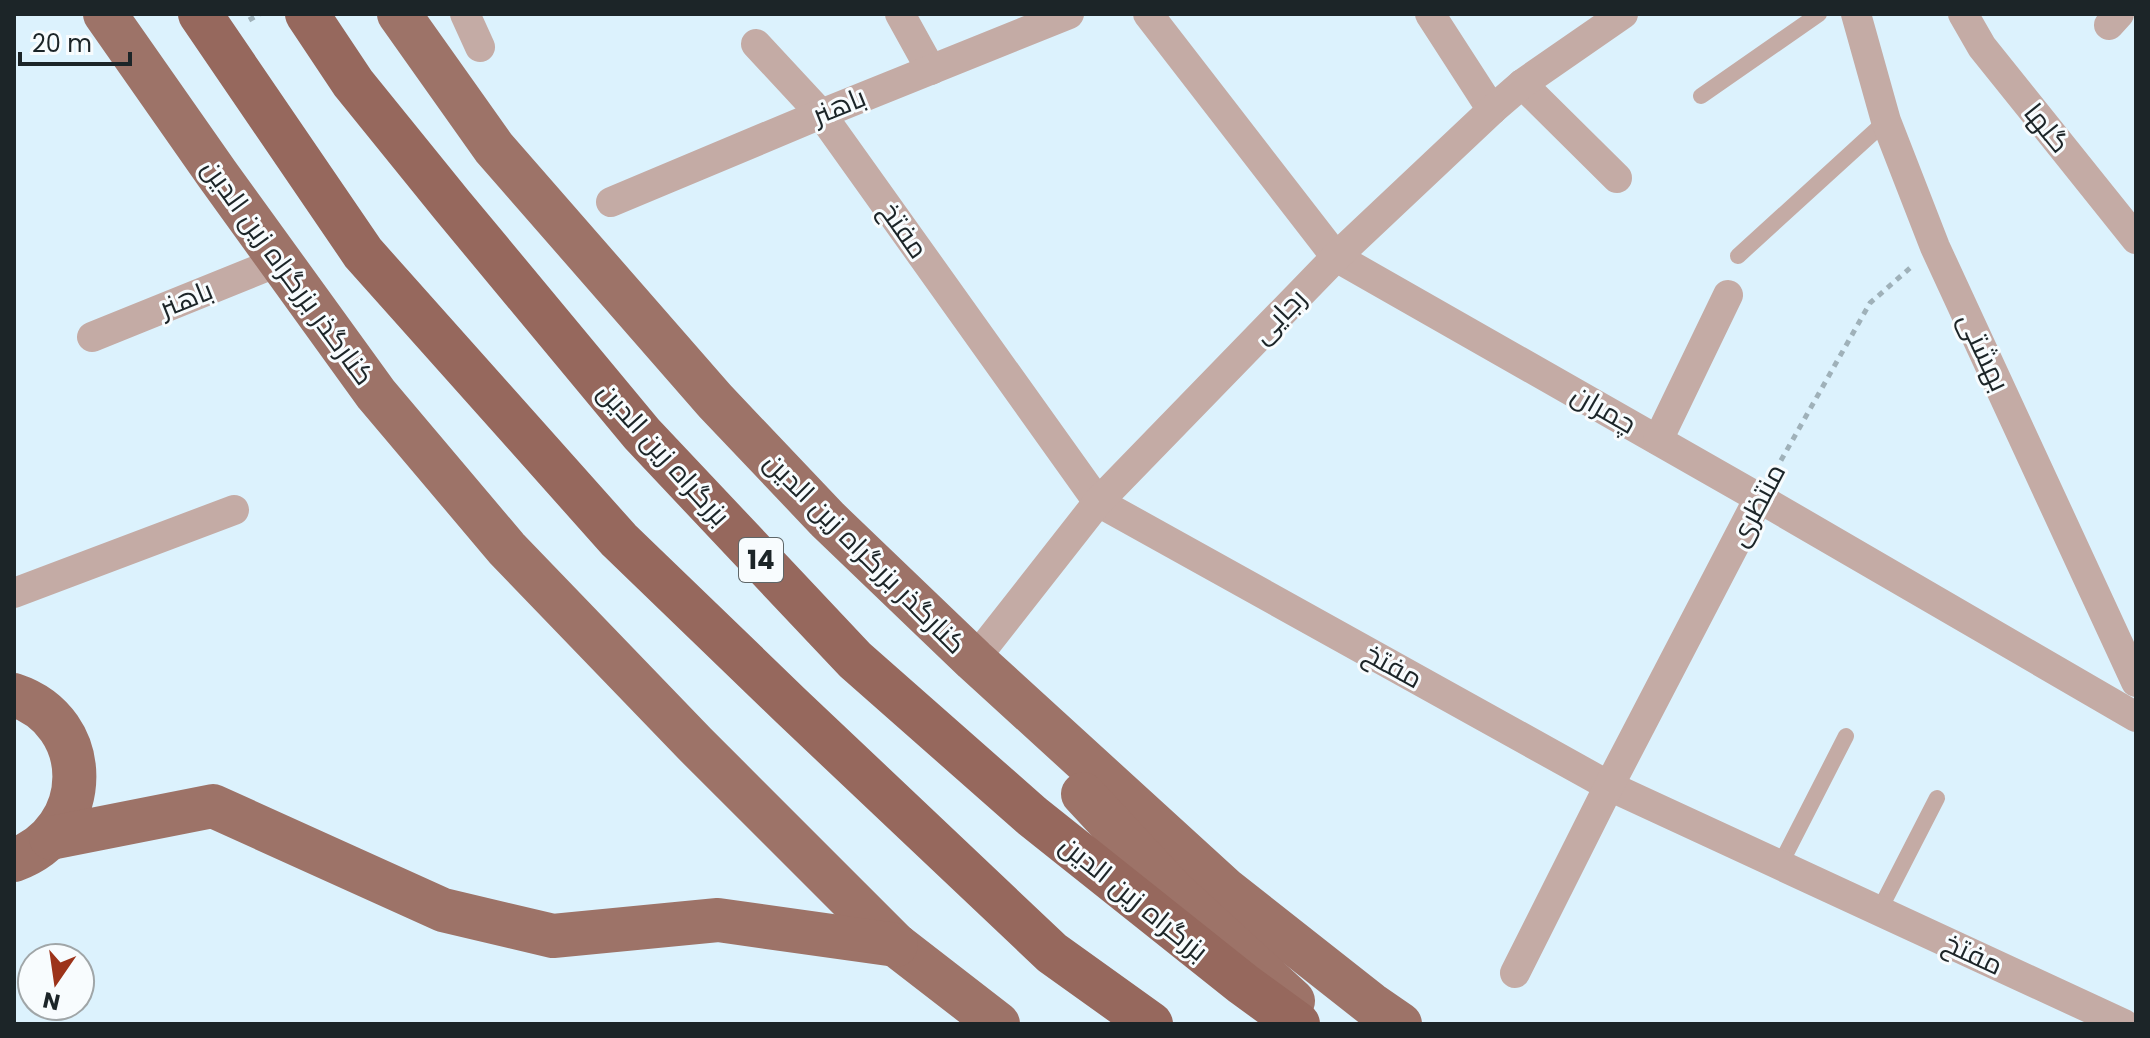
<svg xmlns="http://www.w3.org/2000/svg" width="2150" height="1038" viewBox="0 0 2150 1038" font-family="Poppins,Cairo,sans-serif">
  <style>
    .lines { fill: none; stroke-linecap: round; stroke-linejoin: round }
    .path { stroke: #9fb1b9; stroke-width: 5; stroke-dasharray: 6 6; stroke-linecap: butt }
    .service { stroke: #c4aba5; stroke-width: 16 }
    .minor { stroke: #c4aba5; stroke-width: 30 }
    .primary { stroke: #9d7368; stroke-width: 44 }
    .trunk { stroke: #96685d; stroke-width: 44 }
    .labels { text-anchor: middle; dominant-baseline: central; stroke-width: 6; stroke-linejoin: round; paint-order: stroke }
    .shield { fill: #f8fcfe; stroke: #5e6668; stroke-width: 2 }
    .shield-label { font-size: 26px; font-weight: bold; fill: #1c2528 }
    .street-label { font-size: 28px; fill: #1c2528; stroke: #f8fcfe }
  </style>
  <rect width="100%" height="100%" fill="#dcf2fd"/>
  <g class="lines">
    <!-- path -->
    <g class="path">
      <path d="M249,20L260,14"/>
      <path d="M1775,471L1870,303L1910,268"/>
    </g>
    <!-- service -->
    <g class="service">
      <path d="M1701,96L1819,14"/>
      <path d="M1738,256L1886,121"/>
      <path d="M1780,865L1846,736"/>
      <path d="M1879,911L1937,798"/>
    </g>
    <!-- minor -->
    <g class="minor">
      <path d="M465,14L480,47"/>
      <path d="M900,14L931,70"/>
      <path d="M1148,14L1336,257L1759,498L2136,717"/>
      <path d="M1430,14L1492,110"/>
      <path d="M1856,14L1886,121L1935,247L2136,682"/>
      <path d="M1963,14L1982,47L2136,239"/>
      <path d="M2109,25L2119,14"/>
      <path d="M756,44L821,114L1098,502L1609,786L2124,1024"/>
      <path d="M1522,84L1617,178"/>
      <path d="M611,202L821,114L1069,14"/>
      <path d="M92,337L280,261"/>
      <path d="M1658,440L1728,295"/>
      <path d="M14,593L234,510"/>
      <path d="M974,660L1098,502L1336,257L1492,110L1522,84L1623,14"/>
      <path d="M1515,973L1609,786L1759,498"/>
    </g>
    <!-- primary -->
    <g class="primary">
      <path d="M105,14L217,174L376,394L507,549L695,744L896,945L998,1024"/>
      <path d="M399,14L494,148L715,401L827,519L974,660L1225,889L1371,1004L1400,1024"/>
      <path d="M14,695C95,722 94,831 14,860"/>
      <path d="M1083,794L1174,892L1293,1001"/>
      <path d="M51,838L213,806L443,910L553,936L718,920L896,945"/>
    </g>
    <!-- trunk -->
    <g class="trunk">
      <path d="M200,14L363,253L619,540L791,706L1052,953L1151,1024"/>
      <path d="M307,14L353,83L451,204L642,434L855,660L1032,816L1243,984L1298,1024"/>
    </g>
  </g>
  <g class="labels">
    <!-- shield labels -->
    <rect class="shield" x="739" y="538" width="44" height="44" rx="6"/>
    <g class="shield-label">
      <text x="761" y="560">14</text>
    </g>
    <!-- street labels -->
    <g class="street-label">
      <text transform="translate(839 106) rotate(-22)">باهنر</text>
      <text transform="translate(2047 128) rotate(51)">گلها</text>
      <text transform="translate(904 230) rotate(55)">مفتخ</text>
      <text transform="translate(288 272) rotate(54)">کنارگذر بزرگراه زین الدین</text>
      <text transform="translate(186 299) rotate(-22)">باهنر</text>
      <text transform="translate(1279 316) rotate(-46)">رجایی</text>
      <text transform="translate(1984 352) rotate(65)">بهشتی</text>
      <text transform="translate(1604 409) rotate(30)">چمران</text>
      <text transform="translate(664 454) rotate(48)">بزرگراه زین الدین</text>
      <text transform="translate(1757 505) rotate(-62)">منتظری</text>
      <text transform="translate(865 553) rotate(45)">کنارگذر بزرگراه زین الدین</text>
      <text transform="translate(1393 666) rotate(29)">مفتخ</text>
      <text transform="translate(1134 898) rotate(39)">بزرگراه زین الدین</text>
      <text transform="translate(1973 954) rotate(25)">مفتخ</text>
    </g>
  </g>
  <!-- border -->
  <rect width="2150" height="1038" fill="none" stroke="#1c2528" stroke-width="32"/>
  <!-- north arrow -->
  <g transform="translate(56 982) rotate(193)"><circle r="38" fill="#f8fcfe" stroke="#a0a6a8" stroke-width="2"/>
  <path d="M0-6L14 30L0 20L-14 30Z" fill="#9c331a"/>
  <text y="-12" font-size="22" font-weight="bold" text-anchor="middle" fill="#1c2528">N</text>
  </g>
  <!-- scale -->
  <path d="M20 52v12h110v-12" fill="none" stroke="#1c2528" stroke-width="4"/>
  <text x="32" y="52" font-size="24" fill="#1c2528" stroke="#f8fcfe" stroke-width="6" paint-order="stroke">20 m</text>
</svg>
